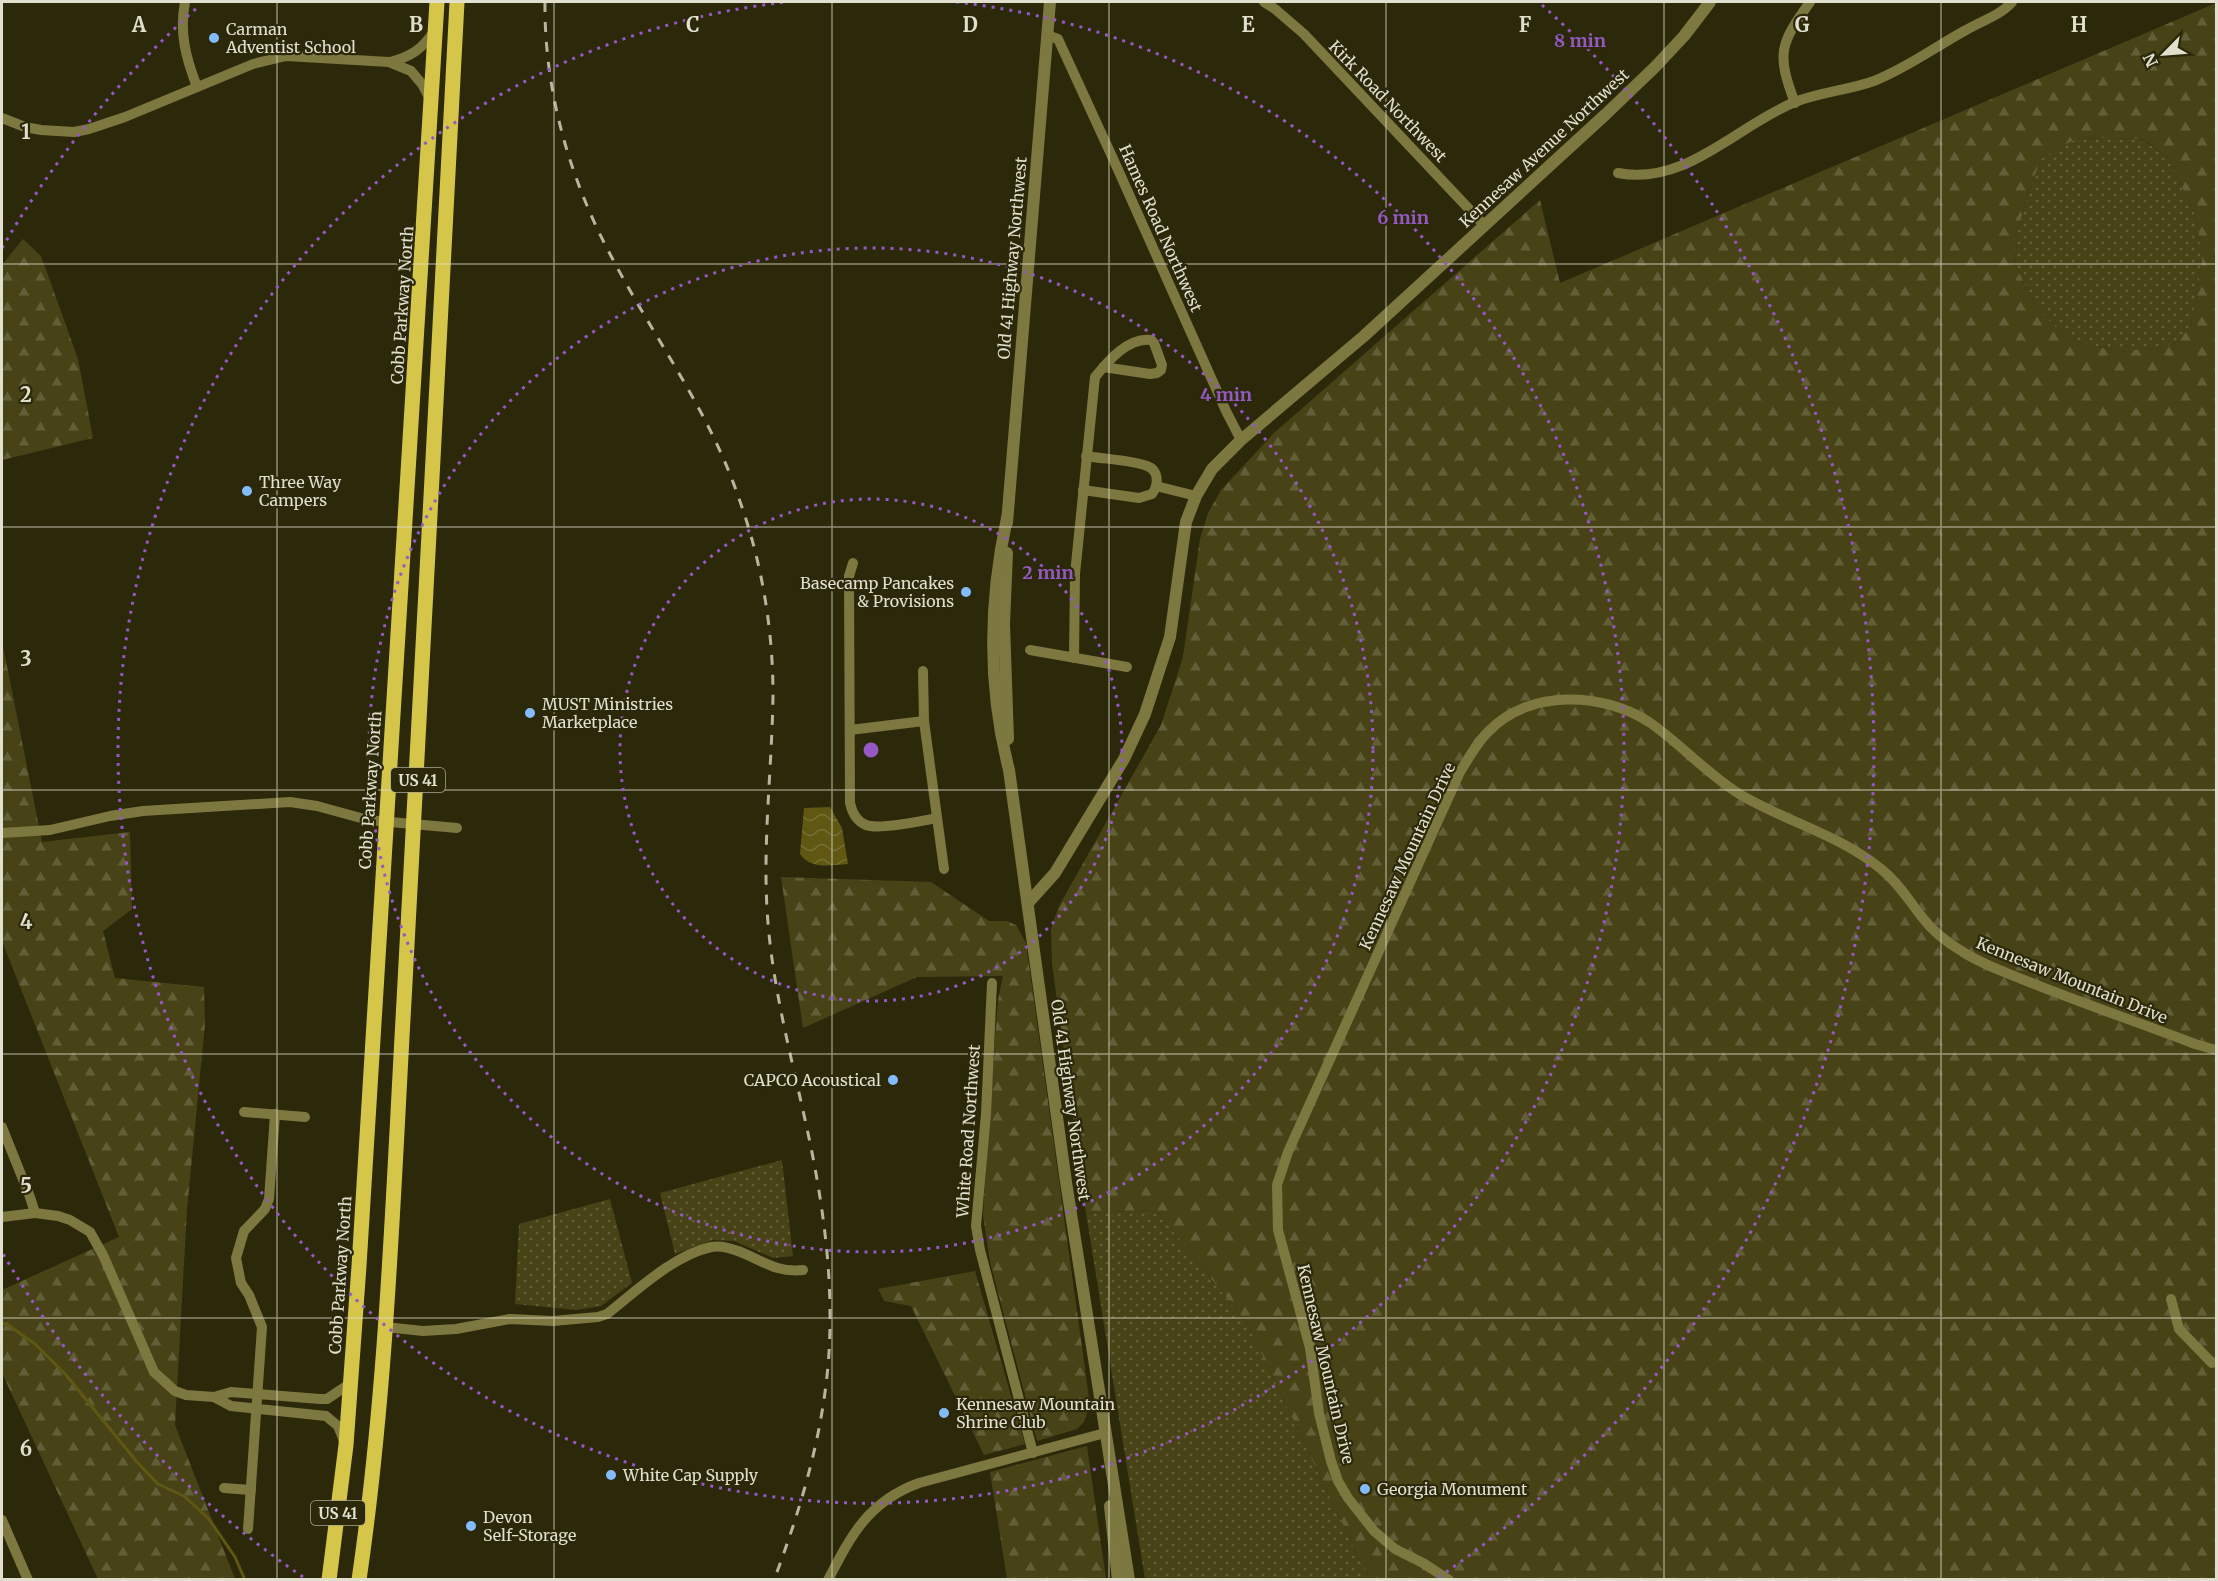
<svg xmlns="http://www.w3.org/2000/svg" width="2218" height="1581" viewBox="0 0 2218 1581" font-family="Merriweather,serif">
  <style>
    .grass { fill: url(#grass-dots) }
    .forest { fill: url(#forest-firs); fill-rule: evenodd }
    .water { fill: url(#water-waves) }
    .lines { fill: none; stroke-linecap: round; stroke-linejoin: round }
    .stream { stroke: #5f5712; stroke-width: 3 }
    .minor { stroke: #7d7740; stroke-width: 10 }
    .tertiary { stroke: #7d7740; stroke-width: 12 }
    .primary { stroke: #d5c64a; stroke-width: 15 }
    .rail { stroke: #b7b4a0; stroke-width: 3; stroke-dasharray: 10 10; stroke-linecap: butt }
    .grid { fill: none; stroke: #e1dfce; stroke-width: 1.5; stroke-opacity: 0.55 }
    .ring { fill: none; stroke: #9459c3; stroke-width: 3; stroke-dasharray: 3 6 }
    .poi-dot { fill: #84bcfb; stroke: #2c280a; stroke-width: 2 }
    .labels { text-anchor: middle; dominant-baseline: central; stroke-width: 4.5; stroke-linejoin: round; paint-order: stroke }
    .shield { fill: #2c280a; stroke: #aba893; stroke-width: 1.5 }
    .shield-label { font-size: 15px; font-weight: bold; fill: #e1dfce }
    .poi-label { font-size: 16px; fill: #e1dfce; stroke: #2c280a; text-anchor: start }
    .street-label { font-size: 16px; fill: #e1dfce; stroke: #2c280a }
    .grid-label { font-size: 20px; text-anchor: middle; font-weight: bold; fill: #e1dfce; stroke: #2c280a; stroke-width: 4.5; stroke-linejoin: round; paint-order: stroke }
    .centre { fill: #9459c3; stroke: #2c280a; stroke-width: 3 }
    .ring-label { font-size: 18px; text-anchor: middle; font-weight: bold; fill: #9459c3; stroke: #2c280a; stroke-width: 4.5; stroke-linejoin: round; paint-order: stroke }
  </style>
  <defs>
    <pattern id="grass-dots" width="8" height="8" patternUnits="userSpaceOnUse" patternTransform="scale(1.5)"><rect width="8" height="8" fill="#484317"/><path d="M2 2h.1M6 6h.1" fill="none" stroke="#625e38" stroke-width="1.8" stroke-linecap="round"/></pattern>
    <pattern id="forest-firs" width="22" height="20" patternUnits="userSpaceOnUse" patternTransform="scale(1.5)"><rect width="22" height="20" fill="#484317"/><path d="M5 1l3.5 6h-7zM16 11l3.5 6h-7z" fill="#625e38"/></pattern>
    <pattern id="water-waves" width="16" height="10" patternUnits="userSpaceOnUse" patternTransform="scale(1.5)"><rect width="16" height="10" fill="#5f5712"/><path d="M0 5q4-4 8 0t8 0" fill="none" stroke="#766f33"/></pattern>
  </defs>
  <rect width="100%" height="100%" fill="#2c280a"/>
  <!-- grass -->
  <g class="grass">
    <path d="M2108,138L2141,139L2168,157L2197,219L2202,259L2197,295L2190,327L2176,343L2148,350H2114L2082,344L2055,327L2036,307L2015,264L2018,230L2029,190L2042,157L2076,139Z"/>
    <path d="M782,1160L793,1256L773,1258L734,1241L713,1240L675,1254L660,1193Z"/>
    <path d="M610,1199L632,1283L601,1306L576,1310L515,1304L519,1224Z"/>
    <path d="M1156,1210L1247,1323L1369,1579H1145L1086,1213Z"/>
  </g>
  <!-- forest -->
  <g class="forest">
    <path d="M2216,3V1579H1369L1247,1323L1156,1210L1086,1213L1052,963L1051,929L1059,906L1161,725L1183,657L1200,539L1208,513L1221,490L1274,433L1540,200L1560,283ZM2108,138L2142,139L2168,157L2197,219L2202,259L2197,295L2190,327L2176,343L2148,350H2114L2082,344L2055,327L2036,307L2015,264L2018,230L2029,190L2042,157L2076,139Z"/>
    <path d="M23,239L41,256L78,359L93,438L2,460V265Z"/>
    <path d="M2,641L42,842L130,832L132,909L103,931L115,978L204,987L205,1024L187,1209L175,1425L235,1579H98L2,1373V1290L119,1237L2,941Z"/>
    <path d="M781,877L931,882L989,921H1007L1016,925L1026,943L1090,1405L1084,1422L1077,1429L1037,1441L990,1262L983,1215L995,1038L998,1000L1003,976L917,977L803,1028Z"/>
    <path d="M975,1271L1025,1444L984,1455L911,1306L884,1301L878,1289Z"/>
    <path d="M1087,1446L1106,1579H1007L990,1472Z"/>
  </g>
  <!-- water -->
  <path class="water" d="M830,807L842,828L848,864C830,865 811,870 800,854L804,808Z"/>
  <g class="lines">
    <!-- stream -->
    <path class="stream" d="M2,1323L8,1325L35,1344L66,1375L137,1462L158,1484L184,1496L209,1519L235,1557L245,1580"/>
    <!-- minor -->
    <g class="minor">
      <path d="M185,2C179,33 186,58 197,87"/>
      <path d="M1264,2L1275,9L1304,34L1485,226"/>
      <path d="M1047,35L1058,39L1115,163L1226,411L1241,440"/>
      <path d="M390,62C410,57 423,49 434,31"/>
      <path d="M1795,103C1776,53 1780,44 1810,2"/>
      <path d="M2,118L25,127L41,130L74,132L89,129L125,117L253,64L286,56L389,62L411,71L422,84L430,99"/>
      <path d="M1618,173C1686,186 1736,126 1795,102C1821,92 1849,90 1874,81C1907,68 1935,47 1966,30C1981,21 2001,15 2012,2"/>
      <path d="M1156,486L1196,496"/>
      <path d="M1083,490L1139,498L1152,494C1159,485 1159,470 1147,466C1133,460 1103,459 1086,456"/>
      <path d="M853,563L849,576L850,803C852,812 856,821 866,825C879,830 921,821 937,818"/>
      <path d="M1030,650L1127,667"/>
      <path d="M1074,658L1075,574L1095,377C1108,361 1128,337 1151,340L1154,343L1162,365L1161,370L1157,373L1150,374L1103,367"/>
      <path d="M923,671L924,721L944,869"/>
      <path d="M850,730L924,721"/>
      <path d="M2,833L50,830L110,816L143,811L290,802L317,806L368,820L457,828"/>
      <path d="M992,983L986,1114L976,1226L980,1250L1033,1453"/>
      <path d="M244,1112L305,1117"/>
      <path d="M2,1127L30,1197L35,1213"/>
      <path d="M2,1217L35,1213L58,1216L70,1220L90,1232L103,1255L154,1372L175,1391L186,1395L214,1397L231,1392L320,1399H327L351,1383"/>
      <path d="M2171,1299L2179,1329L2212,1363L2216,1362"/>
      <path d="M385,1327L423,1331L456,1329L510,1319L553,1321L598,1317L607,1314C636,1291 674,1255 711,1247C720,1245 730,1248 738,1251C762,1260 775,1273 803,1270"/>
      <path d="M214,1397L231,1406L326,1416L338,1426L344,1441"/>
      <path d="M224,1488L251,1490"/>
      <path d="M2,1520L28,1580"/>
      <path d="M248,1529L262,1327L249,1295L241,1283L236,1258L244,1231L265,1209L269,1199L275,1114"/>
      <path d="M828,1580C851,1535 869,1501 919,1483L1105,1433"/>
      <path d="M1449,1580L1423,1563L1395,1549L1374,1531L1348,1498L1338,1481L1331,1461L1319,1413L1310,1348L1278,1230L1277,1185L1288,1152L1460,772C1469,758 1477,742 1489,731C1529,689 1603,692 1649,722C1681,744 1708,775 1741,795C1787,822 1840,835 1881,869C1898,882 1909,901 1922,917C1933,932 1948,943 1963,952C1983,965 2008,973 2029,982C2084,1004 2140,1023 2195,1044L2216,1050"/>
    </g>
    <!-- tertiary -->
    <g class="tertiary">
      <path d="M1007,518C989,601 988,688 1009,770L1066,1182L1129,1580"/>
      <path d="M1007,523L1050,2"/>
      <path d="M1007,553L1004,624L1008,739"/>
      <path d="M1028,903L1055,873L1124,759L1145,714L1170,637L1186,522L1196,496L1212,469L1241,440L1364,336L1606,114L1655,67L1684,36L1710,2"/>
      <path d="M1110,1506L1118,1580"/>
    </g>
    <!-- primary -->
    <g class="primary">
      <path d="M329,1580L346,1445L359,1266L437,2"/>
      <path d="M359,1580C387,1388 393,1194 404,1001C424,668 438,335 457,2"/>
    </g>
    <!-- rail -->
    <path class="rail" d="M545,2C544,89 569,177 610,254C652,335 707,407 737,493C761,558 773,626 773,695C772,767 763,838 767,909C772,997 799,1082 815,1168C824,1217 830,1266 830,1315C831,1407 806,1495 774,1580"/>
  </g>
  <!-- grid -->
  <path class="grid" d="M277,2V1580M554,2V1580M832,2V1580M1109,2V1580M1386,2V1580M1664,2V1580M1941,2V1580M2,264H2216M2,527H2216M2,790H2216M2,1054H2216M2,1318H2216"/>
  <!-- distance rings -->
  <g class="ring">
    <circle cx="871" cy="750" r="251"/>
    <circle cx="871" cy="750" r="502"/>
    <path d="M956 2A753 753 0 1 1 786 2"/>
    <path d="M303 1577A1003 1003 0 0 1 2 1252M2 248A1003 1003 0 0 1 200 5M1542 5A1003 1003 0 0 1 1439 1577"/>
  </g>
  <!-- markers -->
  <g class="poi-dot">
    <circle cx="214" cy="38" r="6"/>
    <circle cx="247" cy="491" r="6"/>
    <circle cx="966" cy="592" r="6"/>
    <circle cx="530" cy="713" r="6"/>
    <circle cx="893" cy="1080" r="6"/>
    <circle cx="944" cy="1413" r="6"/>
    <circle cx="611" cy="1475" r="6"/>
    <circle cx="1365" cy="1489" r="6"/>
    <circle cx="471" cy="1526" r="6"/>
  </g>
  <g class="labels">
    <!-- shield labels -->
    <g class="shield">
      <rect x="391" y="768" width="54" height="24" rx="4.5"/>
      <rect x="311" y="1501" width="54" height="24" rx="4.5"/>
    </g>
    <g class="shield-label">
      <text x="418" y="780">US 41</text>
      <text x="338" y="1513">US 41</text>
    </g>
    <!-- poi labels -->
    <g class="poi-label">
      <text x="226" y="29">Carman<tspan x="226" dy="18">Adventist School</tspan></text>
      <text x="259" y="482">Three Way<tspan x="259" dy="18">Campers</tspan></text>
      <text x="954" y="583" text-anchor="end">Basecamp Pancakes<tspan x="954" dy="18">&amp; Provisions</tspan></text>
      <text x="542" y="704">MUST Ministries<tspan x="542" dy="18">Marketplace</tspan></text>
      <text x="881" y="1080" text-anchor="end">CAPCO Acoustical</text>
      <text x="956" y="1404">Kennesaw Mountain<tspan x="956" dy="18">Shrine Club</tspan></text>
      <text x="623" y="1475">White Cap Supply</text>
      <text x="1377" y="1489">Georgia Monument</text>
      <text x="483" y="1517">Devon<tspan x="483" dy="18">Self-Storage</tspan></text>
    </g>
    <!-- street labels -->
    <g class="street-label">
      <text transform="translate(1388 101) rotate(46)">Kirk Road Northwest</text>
      <text transform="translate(1544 148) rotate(-43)">Kennesaw Avenue Northwest</text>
      <text transform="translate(1161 228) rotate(66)">Hames Road Northwest</text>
      <text transform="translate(1012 258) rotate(-85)">Old 41 Highway Northwest</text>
      <text transform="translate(402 305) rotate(-86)">Cobb Parkway North</text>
      <text transform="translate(370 790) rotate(-86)">Cobb Parkway North</text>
      <text transform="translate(1407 856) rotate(-65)">Kennesaw Mountain Drive</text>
      <text transform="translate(2072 980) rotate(22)">Kennesaw Mountain Drive</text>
      <text transform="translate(1071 1100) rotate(82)">Old 41 Highway Northwest</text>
      <text transform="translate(968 1131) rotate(-86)">White Road Northwest</text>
      <text transform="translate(340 1275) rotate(-86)">Cobb Parkway North</text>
      <text transform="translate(1326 1364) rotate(77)">Kennesaw Mountain Drive</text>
    </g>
  </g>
  <g class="grid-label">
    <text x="139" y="32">A</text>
    <text x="416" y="32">B</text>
    <text x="693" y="32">C</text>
    <text x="970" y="32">D</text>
    <text x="1248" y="32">E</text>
    <text x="1525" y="32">F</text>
    <text x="1802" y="32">G</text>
    <text x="2079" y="32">H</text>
    <text x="26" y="139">1</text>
    <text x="26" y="402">2</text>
    <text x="26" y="666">3</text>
    <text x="26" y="929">4</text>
    <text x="26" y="1193">5</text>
    <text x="26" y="1456">6</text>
  </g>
  <circle cx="871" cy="750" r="9" class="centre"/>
  <g class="ring-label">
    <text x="1580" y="47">8 min</text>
    <text x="1403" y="224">6 min</text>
    <text x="1226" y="401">4 min</text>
    <text x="1048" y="579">2 min</text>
  </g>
  <!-- border -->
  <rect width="2218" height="1581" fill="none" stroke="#e1dfce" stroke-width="6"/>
  <!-- north arrow -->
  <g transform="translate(2164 54) rotate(245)" stroke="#2c280a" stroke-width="4.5" paint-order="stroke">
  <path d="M0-4.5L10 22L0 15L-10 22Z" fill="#e1dfce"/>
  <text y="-9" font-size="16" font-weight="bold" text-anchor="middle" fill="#e1dfce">N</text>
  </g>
</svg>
